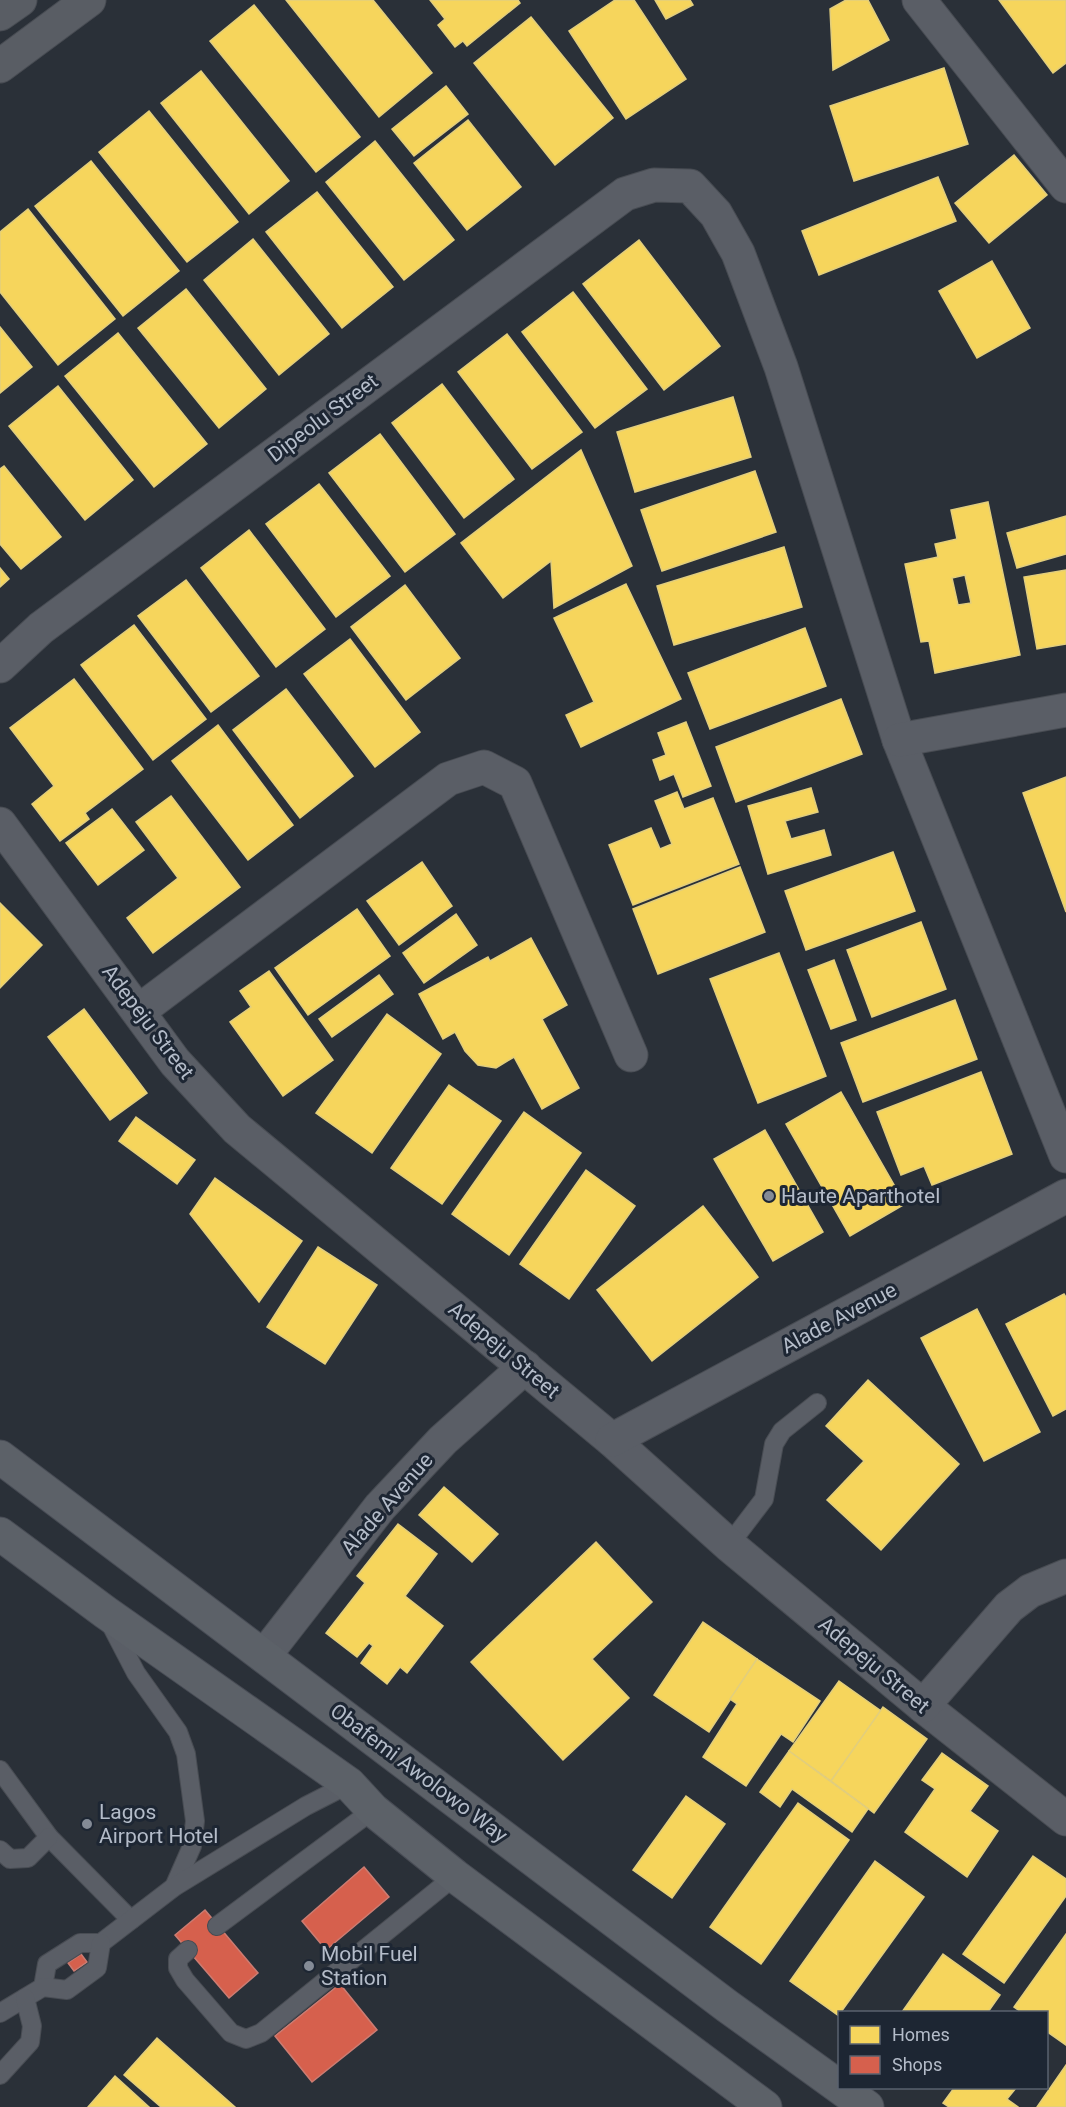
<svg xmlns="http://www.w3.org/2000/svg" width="1066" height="2107" viewBox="0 0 1066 2107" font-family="Roboto,sans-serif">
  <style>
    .homes { fill: #f6d55c; stroke: #e2ce7d; stroke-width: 1.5; fill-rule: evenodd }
    .shops { fill: #d6604d; stroke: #cc7c72; stroke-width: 1.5 }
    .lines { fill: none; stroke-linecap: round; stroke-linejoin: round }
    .service-casing { stroke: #484c53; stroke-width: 20 }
    .minor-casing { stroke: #484c53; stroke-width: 35 }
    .secondary-casing { stroke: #484c53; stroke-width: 35 }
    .primary-casing { stroke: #484c55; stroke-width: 35 }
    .service { stroke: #5a5e66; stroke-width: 18 }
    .minor { stroke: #5a5e66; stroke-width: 33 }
    .secondary { stroke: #595d64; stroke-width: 33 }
    .primary { stroke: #5c6168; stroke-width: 33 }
    .poi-dot { fill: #848b96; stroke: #1d2633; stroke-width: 2 }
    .labels { text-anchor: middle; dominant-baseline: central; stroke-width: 6; stroke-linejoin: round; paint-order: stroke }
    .street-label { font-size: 21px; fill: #b4bcc9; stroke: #1d2633 }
    .poi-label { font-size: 21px; fill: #b4bcc9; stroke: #1d2633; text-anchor: start }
  </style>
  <rect width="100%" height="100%" fill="#2a3038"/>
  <!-- homes -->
  <g class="homes">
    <path d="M286,0H373L432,73L379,117Z"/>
    <path d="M430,0H518L520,3L467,46L463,41L455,47L438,25L445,19Z"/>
    <path d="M615,0H634L686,79L626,119L569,31Z"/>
    <path d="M655,0H690L693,5L666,19Z"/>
    <path d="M846,0H868L889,40L833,70L830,9Z"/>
    <path d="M999,0H1066V63L1053,73Z"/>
    <path d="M254,5L360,137L316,172L210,41Z"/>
    <path d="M531,17L613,118L555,165L474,63Z"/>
    <path d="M944,68L968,144L854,181L830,106Z"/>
    <path d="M201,71L289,181L249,214L161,103Z"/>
    <path d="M446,86L468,114L414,156L392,129Z"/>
    <path d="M149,111L238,222L187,262L99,152Z"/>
    <path d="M468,120L521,187L467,230L414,163Z"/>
    <path d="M375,141L454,240L404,280L326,182Z"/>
    <path d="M1014,155L1047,195L989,243L955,203Z"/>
    <path d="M91,161L179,271L123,316L35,206Z"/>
    <path d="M938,177L956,221L819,275L802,231Z"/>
    <path d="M317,192L393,287L342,328L266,232Z"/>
    <path d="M28,209L115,319L58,365L0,292V232Z"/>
    <path d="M253,239L329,334L279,375L204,280Z"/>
    <path d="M639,240L720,346L664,390L583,284Z"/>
    <path d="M992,261L1030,328L977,358L939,291Z"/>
    <path d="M186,289L266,389L219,428L138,328Z"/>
    <path d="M573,292L647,389L595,428L522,332Z"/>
    <path d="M0,327L32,367L0,393Z"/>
    <path d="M118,333L207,444L154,487L65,376Z"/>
    <path d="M507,334L582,432L532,469L458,372Z"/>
    <path d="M442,384L514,479L464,518L392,423Z"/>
    <path d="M58,386L133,480L85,520L9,426Z"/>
    <path d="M733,397L751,457L635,492L617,432Z"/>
    <path d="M380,434L455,534L405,572L329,473Z"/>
    <path d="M581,450L632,566L554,608L551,561L503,598L461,543Z"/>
    <path d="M4,466L61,537L21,569L0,544V469Z"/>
    <path d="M755,471L776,532L662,571L641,510Z"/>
    <path d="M319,484L390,576L336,617L266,524Z"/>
    <path d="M988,502L1020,655L935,673L929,641L921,642L905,564L938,557L935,544L957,539L951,510ZM965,575L971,603L958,605L952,578Z"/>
    <path d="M1066,516V554L1017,568L1007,533Z"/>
    <path d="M249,530L325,629L276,667L201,568Z"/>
    <path d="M784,547L802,607L674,645L657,586Z"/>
    <path d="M0,568L9,579L0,587Z"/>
    <path d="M1066,570V644L1037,649L1024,577Z"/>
    <path d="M186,580L259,676L211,712L138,616Z"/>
    <path d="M626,584L681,699L581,747L566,715L594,702L554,618Z"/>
    <path d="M405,585L460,658L406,700L351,627Z"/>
    <path d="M134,625L206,719L153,760L81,665Z"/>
    <path d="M805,628L826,686L710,729L688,673Z"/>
    <path d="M350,639L420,732L375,767L304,674Z"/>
    <path d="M74,679L143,769L85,813L89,819L60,841L32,804L54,786L10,728Z"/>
    <path d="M286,689L353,776L300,818L233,730Z"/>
    <path d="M841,699L862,754L736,802L716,747Z"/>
    <path d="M686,722L711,786L683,797L674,774L660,780L653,760L666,755L658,733Z"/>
    <path d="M218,725L293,825L248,860L172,761Z"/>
    <path d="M1066,777V912L1023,793Z"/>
    <path d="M811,788L818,812L785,821L791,839L824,830L831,855L768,874L748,806Z"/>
    <path d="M677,792L684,809L713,798L739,864L633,905L609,845L651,828L660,849L672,844L655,801Z"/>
    <path d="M171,796L240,887L153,953L127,918L178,878L136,822Z"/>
    <path d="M112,809L144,850L98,885L66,843Z"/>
    <path d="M893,852L915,911L806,950L785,891Z"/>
    <path d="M422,862L452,906L399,945L367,901Z"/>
    <path d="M740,867L765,932L658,974L633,909Z"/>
    <path d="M0,903L42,945L0,988Z"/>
    <path d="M357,909L390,956L308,1015L275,968Z"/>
    <path d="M456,914L477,945L424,983L403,953Z"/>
    <path d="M921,922L946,989L872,1017L847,950Z"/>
    <path d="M531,938L567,1005L542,1019L579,1088L542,1109L514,1057L496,1068L478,1065L465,1051L455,1032L443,1039L419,994L488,957L490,961Z"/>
    <path d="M779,953L826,1076L758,1103L710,979Z"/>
    <path d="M834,960L856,1020L831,1029L808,970Z"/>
    <path d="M269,971L333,1060L283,1096L230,1022L251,1007L240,991Z"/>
    <path d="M379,975L393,994L332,1037L319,1019Z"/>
    <path d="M955,1000L977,1059L863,1102L841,1043Z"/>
    <path d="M84,1009L147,1093L110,1120L48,1037Z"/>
    <path d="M387,1014L441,1054L372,1153L316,1113Z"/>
    <path d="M981,1072L1012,1154L932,1185L924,1166L901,1175L877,1112Z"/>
    <path d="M449,1085L501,1121L442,1204L391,1168Z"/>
    <path d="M841,1092L905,1204L850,1236L786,1124Z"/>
    <path d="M524,1112L581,1153L509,1255L452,1214Z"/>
    <path d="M136,1117L195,1160L177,1184L119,1141Z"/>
    <path d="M765,1130L823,1232L773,1261L714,1159Z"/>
    <path d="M586,1170L635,1206L569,1299L520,1264Z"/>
    <path d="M215,1178L302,1241L259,1302L190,1214Z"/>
    <path d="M703,1206L758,1277L652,1361L597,1290Z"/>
    <path d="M318,1247L377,1285L325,1364L267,1327Z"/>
    <path d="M1064,1294L1066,1297V1409L1053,1416L1006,1324Z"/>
    <path d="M977,1309L1040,1432L984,1461L921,1338Z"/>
    <path d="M868,1380L959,1464L881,1550L827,1500L864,1461L826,1426Z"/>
    <path d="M444,1487L498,1534L472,1562L419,1515Z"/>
    <path d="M398,1524L437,1554L405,1596L443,1626L407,1673L400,1667L387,1684L361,1663L373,1646L369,1643L357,1657L326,1633L365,1583L357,1576Z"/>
    <path d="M596,1542L652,1602L592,1659L629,1698L563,1760L471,1662Z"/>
    <path d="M703,1622L757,1659L709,1732L654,1695Z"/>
    <path d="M757,1659L820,1701L793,1742L781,1734L746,1786L703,1757L737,1704L730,1699Z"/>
    <path d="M839,1681L881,1711L831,1781L789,1751Z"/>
    <path d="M883,1707L927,1739L874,1813L831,1781Z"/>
    <path d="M789,1751L868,1809L852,1832L792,1789L780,1807L760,1792Z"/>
    <path d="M942,1753L988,1786L970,1811L998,1831L967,1877L905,1832L935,1789L922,1780Z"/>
    <path d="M686,1796L725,1824L672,1898L633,1870Z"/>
    <path d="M798,1803L849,1840L761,1964L710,1927Z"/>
    <path d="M1033,1856L1066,1879V1896L1004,1983L963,1954Z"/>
    <path d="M875,1861L924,1897L841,2012H840L839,2016L790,1981Z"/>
    <path d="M1066,1934V2045L1046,2031V2012H1021L1014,2007Z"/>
    <path d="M943,1954L1000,1995L988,2012H902Z"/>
    <path d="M157,2038L235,2107H161L124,2075Z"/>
    <path d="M1066,2065V2107H1037Z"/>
    <path d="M115,2076L149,2107H88Z"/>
    <path d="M954,2088H1016L1007,2099L1018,2107H949L943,2103Z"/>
  </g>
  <!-- shops -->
  <g class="shops">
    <path d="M364,1867L389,1897L326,1950L302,1921Z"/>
    <path d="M205,1910L258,1973L229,1998L175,1935Z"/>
    <path d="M81,1954L87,1962L74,1971L68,1963Z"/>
    <path d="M340,1984L377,2030L312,2082L275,2036Z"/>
  </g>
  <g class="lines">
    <defs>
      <g id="service">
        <path d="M729,1545L764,1499L774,1444L782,1431L817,1403"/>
        <path d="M110,1623L136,1673L178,1732L186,1754L195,1821L192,1846L174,1887"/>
        <path d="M0,1770L49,1837L131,1920"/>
        <path d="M0,1850L10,1859L28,1858L49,1837"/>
        <path d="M217,1926L373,1810"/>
        <path d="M188,1950L178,1959V1968L185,1980L231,2033L246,2039L261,2033L455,1876"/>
        <path d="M43,1987L47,1964L80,1943H101L174,1887L306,1806L349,1784"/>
        <path d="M0,2013L43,1987L67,1990L97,1968L101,1943"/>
        <path d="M0,2075L30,2042L32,2026L25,1998"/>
      </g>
      <g id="minor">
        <path d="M919,0L1066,186"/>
        <path d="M0,666L41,628L625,194L654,185L690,186L716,214L738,253L781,367L899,740L1066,1156"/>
        <path d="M899,740L1066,710"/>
        <path d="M0,824L175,1062L237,1129L612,1440L729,1545L923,1706L1066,1819"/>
        <path d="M139,1011L448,779L484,767L515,783L631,1055"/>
        <path d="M612,1440L1066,1196"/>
        <path d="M264,1656L380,1507L443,1440L525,1367"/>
        <path d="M923,1706L1009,1607L1030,1591L1066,1576"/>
      </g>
      <g id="secondary">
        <path d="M0,14L20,0"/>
        <path d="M0,66L89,0"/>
      </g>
      <g id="primary">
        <path d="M0,1457L727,2006L867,2107"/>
        <path d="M0,1534L105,1612L349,1784L373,1810L455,1876L765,2107"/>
      </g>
    </defs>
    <!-- service casing -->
    <use href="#service" class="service-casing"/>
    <!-- minor casing -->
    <use href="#minor" class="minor-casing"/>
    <!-- secondary casing -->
    <use href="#secondary" class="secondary-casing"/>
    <!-- primary casing -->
    <use href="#primary" class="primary-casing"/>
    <!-- service -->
    <use href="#service" class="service"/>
    <!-- minor -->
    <use href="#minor" class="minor"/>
    <!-- secondary -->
    <use href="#secondary" class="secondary"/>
    <!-- primary -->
    <use href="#primary" class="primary"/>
  </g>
  <!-- markers -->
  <g class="poi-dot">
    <circle cx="769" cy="1196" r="6"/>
    <circle cx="87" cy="1824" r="6"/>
    <circle cx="309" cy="1966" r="6"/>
  </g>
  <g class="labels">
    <!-- street labels -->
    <g class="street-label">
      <text transform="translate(323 418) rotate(-37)">Dipeolu Street</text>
      <text transform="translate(148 1022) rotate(53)">Adepeju Street</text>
      <text transform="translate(839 1318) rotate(-28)">Alade Avenue</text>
      <text transform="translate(504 1350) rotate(40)">Adepeju Street</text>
      <text transform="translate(387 1504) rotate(-49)">Alade Avenue</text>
      <text transform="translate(874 1665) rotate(40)">Adepeju Street</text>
      <text transform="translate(419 1773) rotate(37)">Obafemi Awolowo Way</text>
    </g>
    <!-- poi labels -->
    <g class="poi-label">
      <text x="781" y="1196">Haute Aparthotel</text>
      <text x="99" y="1812">Lagos<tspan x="99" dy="24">Airport Hotel</tspan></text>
      <text x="321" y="1954">Mobil Fuel<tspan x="321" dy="24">Station</tspan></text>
    </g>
  </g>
  <!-- legend -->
  <rect x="838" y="2011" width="210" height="78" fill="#1d2633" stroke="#59626f" stroke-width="1.5"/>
  <rect x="850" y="2026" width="30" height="18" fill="#f6d55c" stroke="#59626f" stroke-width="1.5"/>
  <text x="892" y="2041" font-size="18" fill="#b4bcc9">Homes</text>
  <rect x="850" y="2056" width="30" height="18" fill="#d6604d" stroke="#59626f" stroke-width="1.5"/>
  <text x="892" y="2071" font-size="18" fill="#b4bcc9">Shops</text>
</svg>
